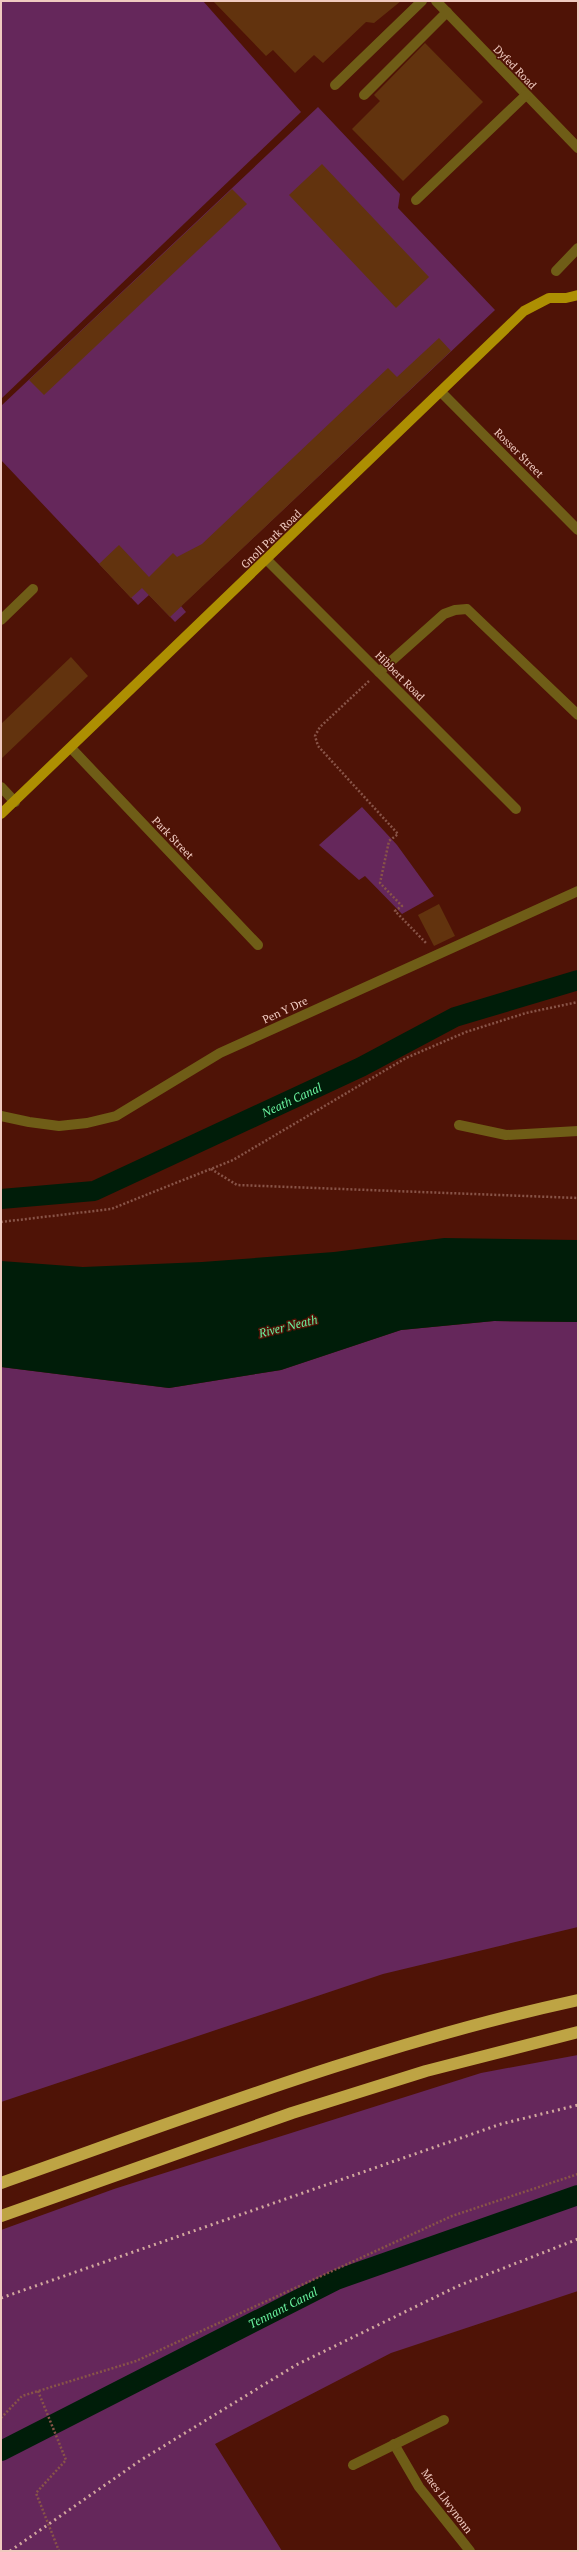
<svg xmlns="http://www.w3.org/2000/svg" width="579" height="2552" viewBox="0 0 579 2552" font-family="'PT Serif',serif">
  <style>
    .green { fill: #65275b }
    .water { fill: #001d09 }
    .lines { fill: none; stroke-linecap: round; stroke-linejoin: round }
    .canal { stroke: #001d09; stroke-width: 20 }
    .building { fill: #62330e }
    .path { stroke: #885448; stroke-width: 2.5; stroke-dasharray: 2 2; stroke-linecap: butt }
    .minor { stroke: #6f5d17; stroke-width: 10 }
    .major { stroke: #ad8f02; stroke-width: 10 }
    .highway { stroke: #bea444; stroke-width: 12 }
    .rail { stroke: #d2a89e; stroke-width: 3; stroke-dasharray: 2 4; stroke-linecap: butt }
    .labels { text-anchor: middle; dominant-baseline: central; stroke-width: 3; stroke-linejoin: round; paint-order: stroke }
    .street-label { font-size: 11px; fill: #f0cac0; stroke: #4f1306 }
    .water-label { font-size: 12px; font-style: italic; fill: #69f29f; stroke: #4f1306 }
  </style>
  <rect width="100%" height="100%" fill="#4f1306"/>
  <!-- green -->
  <g class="green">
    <path d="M1,1H203L301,112L1,399Z"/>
    <path d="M318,107L400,194L398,208L495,310L181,606L186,612L175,622L149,595L138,605L1,460V406Z"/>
    <path d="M362,807L397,845L434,896L402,914L365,876L359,880L319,845Z"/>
    <path d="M494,1321L578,1322V1927L383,1974L1,2102V1367L169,1388L281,1370L401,1330Z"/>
    <path d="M578,2055V2291L391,2353L215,2444L282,2551H1V2230L114,2189L481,2073Z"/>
  </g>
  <!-- water -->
  <path class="water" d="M444,1238L578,1240V1322L494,1321L401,1330L281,1370L169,1388L1,1367V1261L83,1267L202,1262L334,1252Z"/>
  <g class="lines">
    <!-- canal -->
    <g class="canal">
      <path id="s1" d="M1,1199L94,1191L361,1067L455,1017L578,980"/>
      <path id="s2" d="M1,2451L336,2280L578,2195"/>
    </g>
  </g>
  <!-- building -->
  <g class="building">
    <path d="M213,1H401L374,23L366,22L323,63L314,55L295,73L273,50L266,56Z"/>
    <path d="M425,43L483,102L403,181L352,129L380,101L374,95Z"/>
    <path d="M322,164L429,277L396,308L289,195Z"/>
    <path d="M232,189L247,204L44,395L29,380Z"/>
    <path d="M439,338L451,351L170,617L142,588L131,598L99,564L119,545L149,577L173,553L177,557L202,544L388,368L397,377Z"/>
    <path d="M71,657L88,676L1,759V724Z"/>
    <path d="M439,904L455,936L434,946L418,915Z"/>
  </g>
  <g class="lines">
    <!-- path -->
    <g class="path">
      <path d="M369,681L320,727L315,736L318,746L398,834L389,841L380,883L402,906L395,911L427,944"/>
      <path d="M211,1169L237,1185L578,1198"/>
      <path d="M1,1222L111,1209L233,1160L406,1058L466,1032L526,1013L578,1002"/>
      <path d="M38,2391L66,2460L36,2493L59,2551"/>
      <path d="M1,2418L22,2396L136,2361L452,2216L578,2174"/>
    </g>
    <!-- minor -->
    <g class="minor">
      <path d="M436,1L578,148"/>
      <path d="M335,85L422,1"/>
      <path d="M364,95L447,12"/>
      <path d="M416,200L526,95"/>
      <path d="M556,271L578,248"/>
      <path d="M442,393L578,530"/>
      <path d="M267,560L516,809"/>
      <path d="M1,620L33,589"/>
      <path d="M379,672L444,614L455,610L467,609L578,715"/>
      <path d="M71,748L258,945"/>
      <path d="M1,787L15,802"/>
      <path d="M1,1116L29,1122L59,1126L87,1123L116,1116L220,1053L578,891"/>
      <path d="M459,1125L506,1135L578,1131"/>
      <path d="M394,2444L419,2487L470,2551"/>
      <path d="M353,2465L444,2420"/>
    </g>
    <!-- major -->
    <path class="major" d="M1,814L524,311L549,298H566L578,295"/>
    <!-- highway -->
    <g class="highway">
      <path d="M1,2183C191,2116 380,2043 578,2000"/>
      <path d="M1,2216L292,2113L426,2071L578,2032"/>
    </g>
    <!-- rail -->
    <g class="rail">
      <path d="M1,2298L501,2124L578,2105"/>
      <path d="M10,2551L141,2460L296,2365L458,2286L578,2239"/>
    </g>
  </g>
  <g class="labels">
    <!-- street labels -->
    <g class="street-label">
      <text transform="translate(515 67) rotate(46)">Dyfed Road</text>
      <text transform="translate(519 453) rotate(45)">Rosser Street</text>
      <text transform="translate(271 539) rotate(-44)">Gnoll Park Road</text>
      <text transform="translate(400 676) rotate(45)">Hibbert Road</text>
      <text transform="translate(173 838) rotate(46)">Park Street</text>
      <text transform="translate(285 1010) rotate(-25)">Pen Y Dre</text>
      <text transform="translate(447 2501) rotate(53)">Maes Llwynonn</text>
    </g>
    <!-- water labels -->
    <g class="water-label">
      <text stroke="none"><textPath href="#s1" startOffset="311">Neath Canal</textPath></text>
      <text transform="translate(288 1326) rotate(-14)">River Neath</text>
      <text stroke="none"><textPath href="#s2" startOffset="316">Tennant Canal</textPath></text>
    </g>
  </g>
  <!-- border -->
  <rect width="579" height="2552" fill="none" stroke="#f0cac0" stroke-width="4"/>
</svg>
